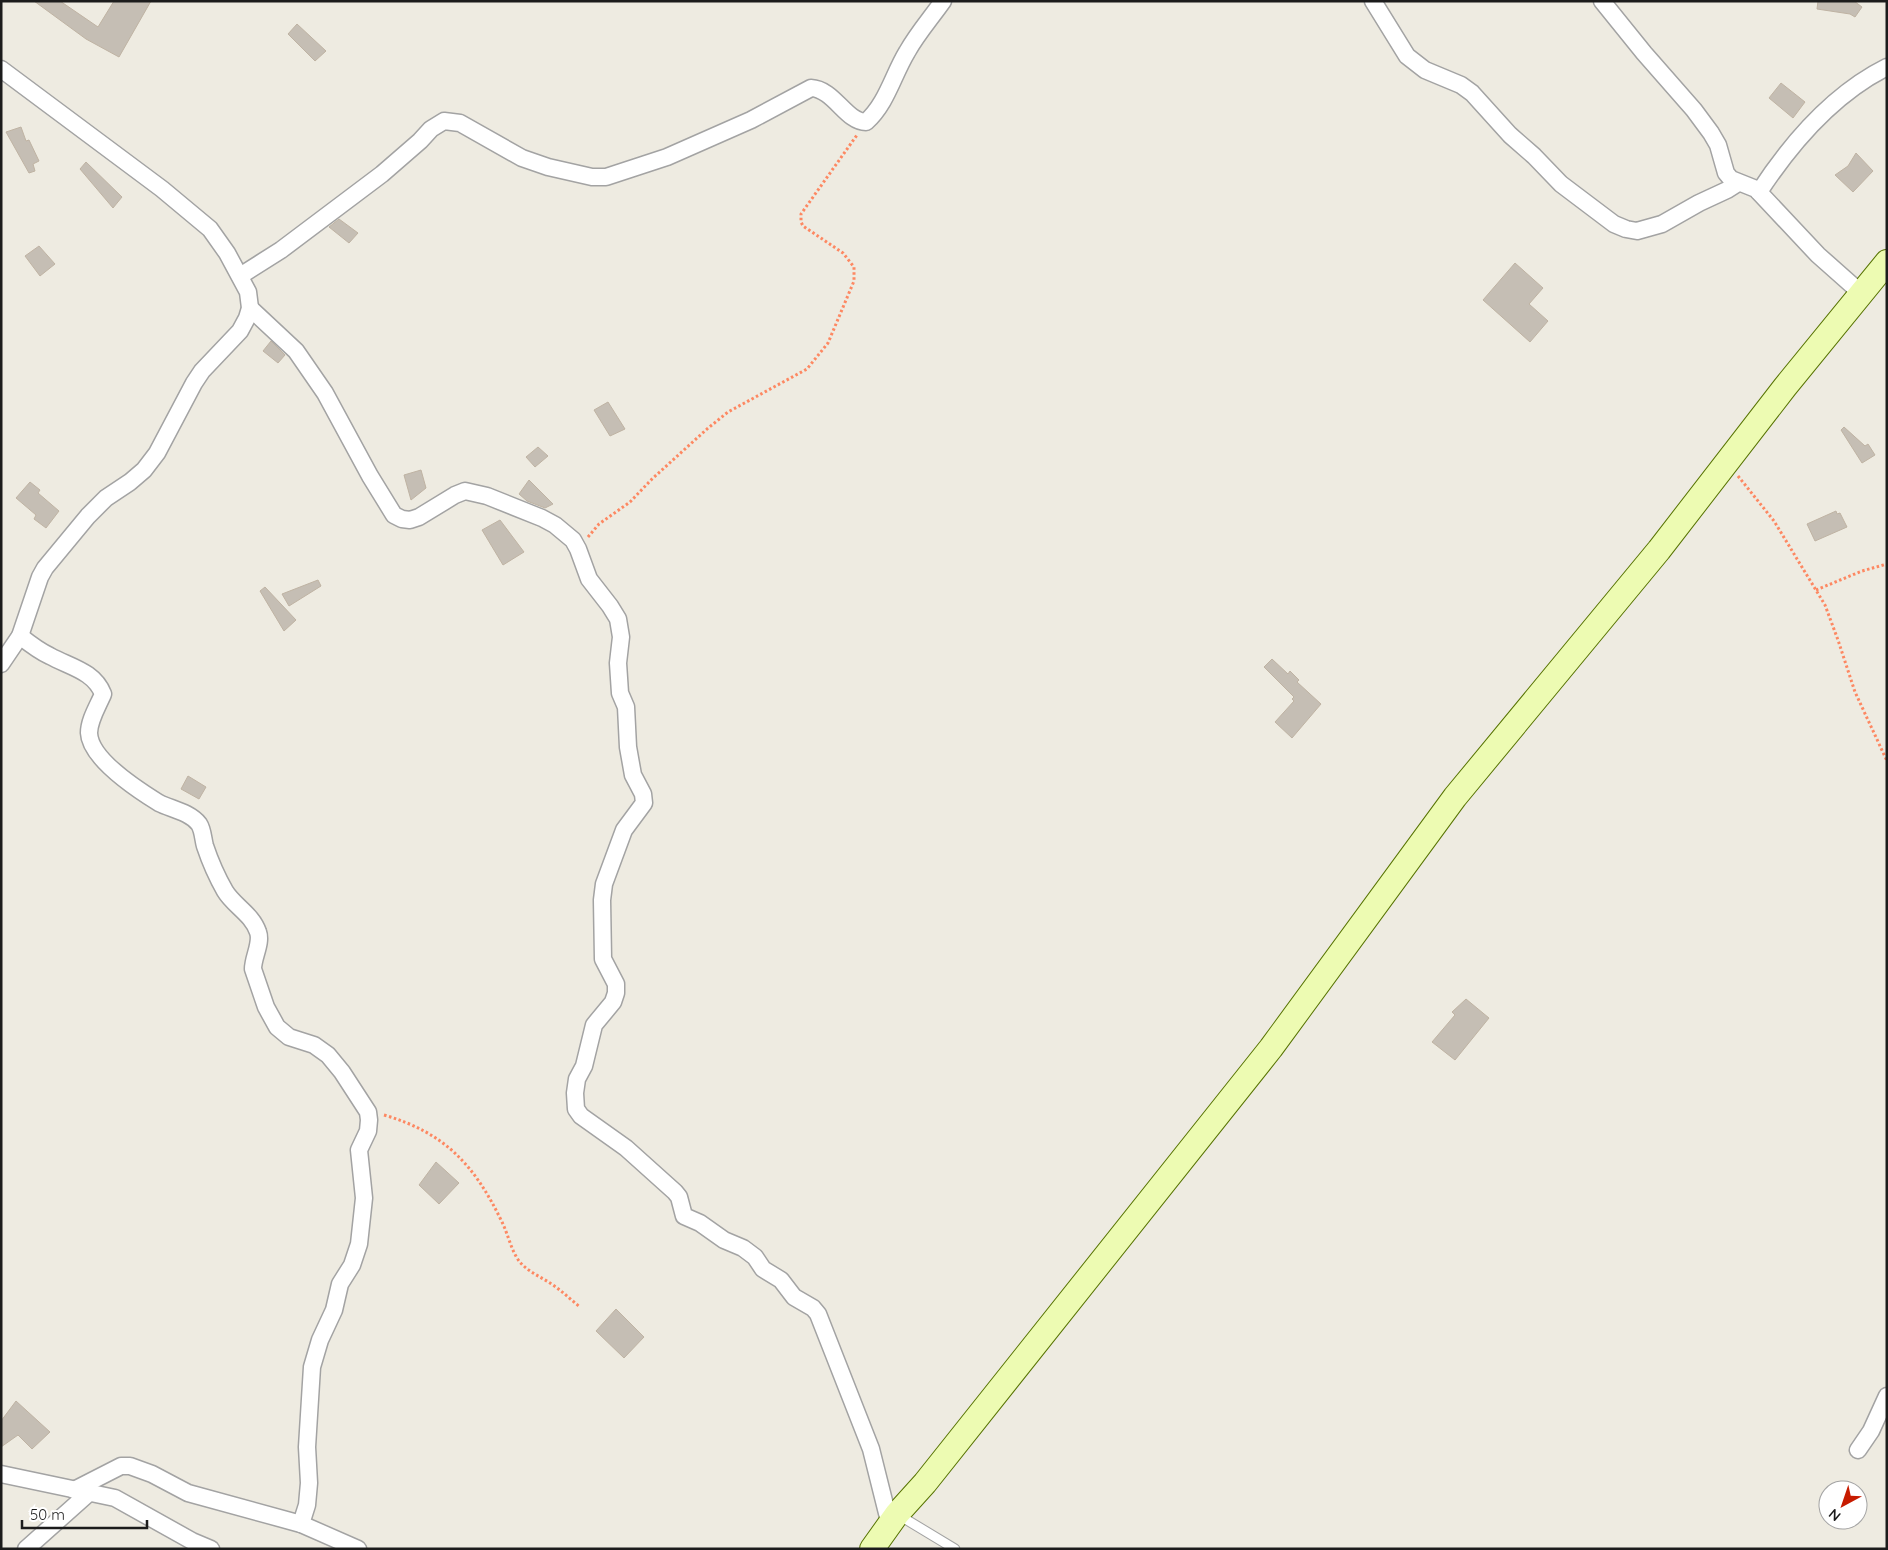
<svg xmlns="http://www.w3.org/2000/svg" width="1888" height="1550" viewBox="0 0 1888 1550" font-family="Quicksand,sans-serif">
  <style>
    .building { fill: #c5beb4; stroke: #bfb3a3 }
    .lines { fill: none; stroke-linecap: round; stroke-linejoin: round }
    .lane-casing { stroke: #a3a3a3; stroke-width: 11 }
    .street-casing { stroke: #a3a3a3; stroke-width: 19 }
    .secondary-casing { stroke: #577302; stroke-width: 26 }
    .path { stroke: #fd8862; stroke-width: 3; stroke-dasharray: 2.5 2.5; stroke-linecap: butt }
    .lane { stroke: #fff; stroke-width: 9 }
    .street { stroke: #fff; stroke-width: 16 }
    .secondary { stroke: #edfbb2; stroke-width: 24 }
  </style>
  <rect width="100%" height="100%" fill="#eeebe1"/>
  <!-- building -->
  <g class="building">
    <path d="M34,1H60L98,27L114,1H151L119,57L86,39Z"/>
    <path d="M1818,1H1854L1862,7L1855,17L1850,14L1817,9Z"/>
    <path d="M297,24L326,51L315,61L288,34Z"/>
    <path d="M1781,83L1805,102L1793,118L1769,98Z"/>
    <path d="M21,127L26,141L29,140L39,161L33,164L35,171L29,173L6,132Z"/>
    <path d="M1856,153L1873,171L1853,192L1835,175L1848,166Z"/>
    <path d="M86,162L122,197L113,208L80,169Z"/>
    <path d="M339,219L358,233L349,243L329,227Z"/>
    <path d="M39,246L55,264L40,276L25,256Z"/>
    <path d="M1515,263L1543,288L1529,304L1548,321L1530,342L1483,300Z"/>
    <path d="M271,341L285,355L278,363L263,351Z"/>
    <path d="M608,402L625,429L610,436L594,410Z"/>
    <path d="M1844,427L1865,446L1868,444L1875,455L1862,463L1841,430Z"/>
    <path d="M538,447L548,456L535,467L526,457Z"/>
    <path d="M421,470L426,488L411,500L404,475Z"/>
    <path d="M529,480L553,504L545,508L527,501L519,494Z"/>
    <path d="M30,482L40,490L38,493L59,511L46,528L34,519L36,515L16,498Z"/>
    <path d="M1836,511L1837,514L1840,513L1847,527L1815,541L1807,524Z"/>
    <path d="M500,520L524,552L503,565L482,530Z"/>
    <path d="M318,580L321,586L289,606L282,594Z"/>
    <path d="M265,587L296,620L284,631L260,591Z"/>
    <path d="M1272,659L1288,674L1290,671L1299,680L1297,682L1321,704L1292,738L1275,722L1294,701L1292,699L1294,697L1264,667Z"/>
    <path d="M188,776L206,787L199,799L181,789Z"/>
    <path d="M1466,999L1489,1018L1455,1060L1432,1042L1455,1015L1452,1012Z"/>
    <path d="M436,1162L459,1183L439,1204L419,1185Z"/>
    <path d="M616,1309L644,1337L624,1358L596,1331Z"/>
    <path d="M16,1401L50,1432L32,1449L18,1435L1,1447V1421Z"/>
  </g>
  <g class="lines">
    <defs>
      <path id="lane" d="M897,1514L955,1549"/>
      <g id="street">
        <path d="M1373,1L1407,56L1425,70L1461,85L1472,93L1510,135L1534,156L1561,184L1614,224L1626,229L1637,231L1662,224L1699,203L1727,190L1738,183"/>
        <path d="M1602,1L1644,53L1694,110L1711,133L1718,145L1726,173L1731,179L1756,189L1818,255L1862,294"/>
        <path d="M1,69L162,189L210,229L227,253L248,292L250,308L247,318L240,331L202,371L194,383L157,453L144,470L130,482L106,498L88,516L45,568L40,577L20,636L1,664"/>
        <path d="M1759,192C1791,143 1833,94 1887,67"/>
        <path d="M240,276L281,250L382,174L420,141L431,129L444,121L460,123L522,158L548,167L592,177H606L667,157L751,120L811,88C834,89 846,122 866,122C887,103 893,75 907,52C917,34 931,18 943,1"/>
        <path d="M250,308L296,351L325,393L370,476L394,515L402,519L410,520L419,517L455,495L465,491L487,496L542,518L555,525L573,540L578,549L589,579L610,606L618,619L621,637L618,663L620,693L626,707L628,747L633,775L643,794L644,803L624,830L604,884L602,900L603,959L616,984V993L613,1002L594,1025L584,1066L577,1079L575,1093L576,1109L581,1116L626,1148L675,1192L679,1197L684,1216L700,1223L724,1240L743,1248L755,1257L763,1269L781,1280L794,1297L813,1308L818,1314L871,1449L890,1525"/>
        <path d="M20,636C30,644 39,651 50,656C70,667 94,671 103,694C98,706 89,720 89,733C90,759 138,790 159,803C171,809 190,812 199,824C203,830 203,839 205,846C210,861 217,877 225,891C234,906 252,914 258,932C262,943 253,957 253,969L266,1007L277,1027L289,1037L314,1045L328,1055L342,1072L368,1112L369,1120L368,1131L359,1150L364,1198L359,1244L352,1265L340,1284L334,1310L320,1340L312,1367L307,1447L309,1483L307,1505L301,1524"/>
        <path d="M1858,1450L1871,1431L1887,1396"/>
        <path d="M1,1474L115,1498L192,1541L211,1549"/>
        <path d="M74,1490L121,1466H130L152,1474L188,1493L301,1524L358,1549"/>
        <path d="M26,1549L90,1492"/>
      </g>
      <path id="secondary" d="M872,1549L897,1514L925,1483L1271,1048L1455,797L1659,550L1785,387L1887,262"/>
    </defs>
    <!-- lane casing -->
    <use href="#lane" class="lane-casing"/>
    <!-- street casing -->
    <use href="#street" class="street-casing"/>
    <!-- secondary casing -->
    <use href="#secondary" class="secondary-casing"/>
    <!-- path -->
    <g class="path">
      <path d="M1738,476L1774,521L1825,605L1838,640L1855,692L1887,761"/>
      <path d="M588,537L599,524L630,502L652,479L707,429L728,412L807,369L828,343L854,281V267L843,253L803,226L801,222V214L857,135"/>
      <path d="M1816,590L1862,571L1887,564"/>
      <path d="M384,1115C446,1133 475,1166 502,1222C508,1234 511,1250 519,1261C527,1271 539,1276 550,1283C561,1290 570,1299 580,1307"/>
    </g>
    <!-- lane -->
    <use href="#lane" class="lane"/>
    <!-- street -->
    <use href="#street" class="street"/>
    <!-- secondary -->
    <use href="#secondary" class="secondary"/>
  </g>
  <!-- border -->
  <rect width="1888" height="1550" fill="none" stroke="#1c1c1c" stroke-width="5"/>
  <!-- north arrow -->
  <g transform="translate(1843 1505) rotate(220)"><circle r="24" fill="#ffffff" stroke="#a4a4a4"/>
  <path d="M0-4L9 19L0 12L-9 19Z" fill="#c71b00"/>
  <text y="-8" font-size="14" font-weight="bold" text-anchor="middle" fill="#1c1c1c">N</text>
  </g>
  <!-- scale -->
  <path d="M22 1520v8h125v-8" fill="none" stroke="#1c1c1c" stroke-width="2.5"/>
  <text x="30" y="1520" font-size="15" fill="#1c1c1c" stroke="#ffffff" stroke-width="4" paint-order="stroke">50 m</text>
</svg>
